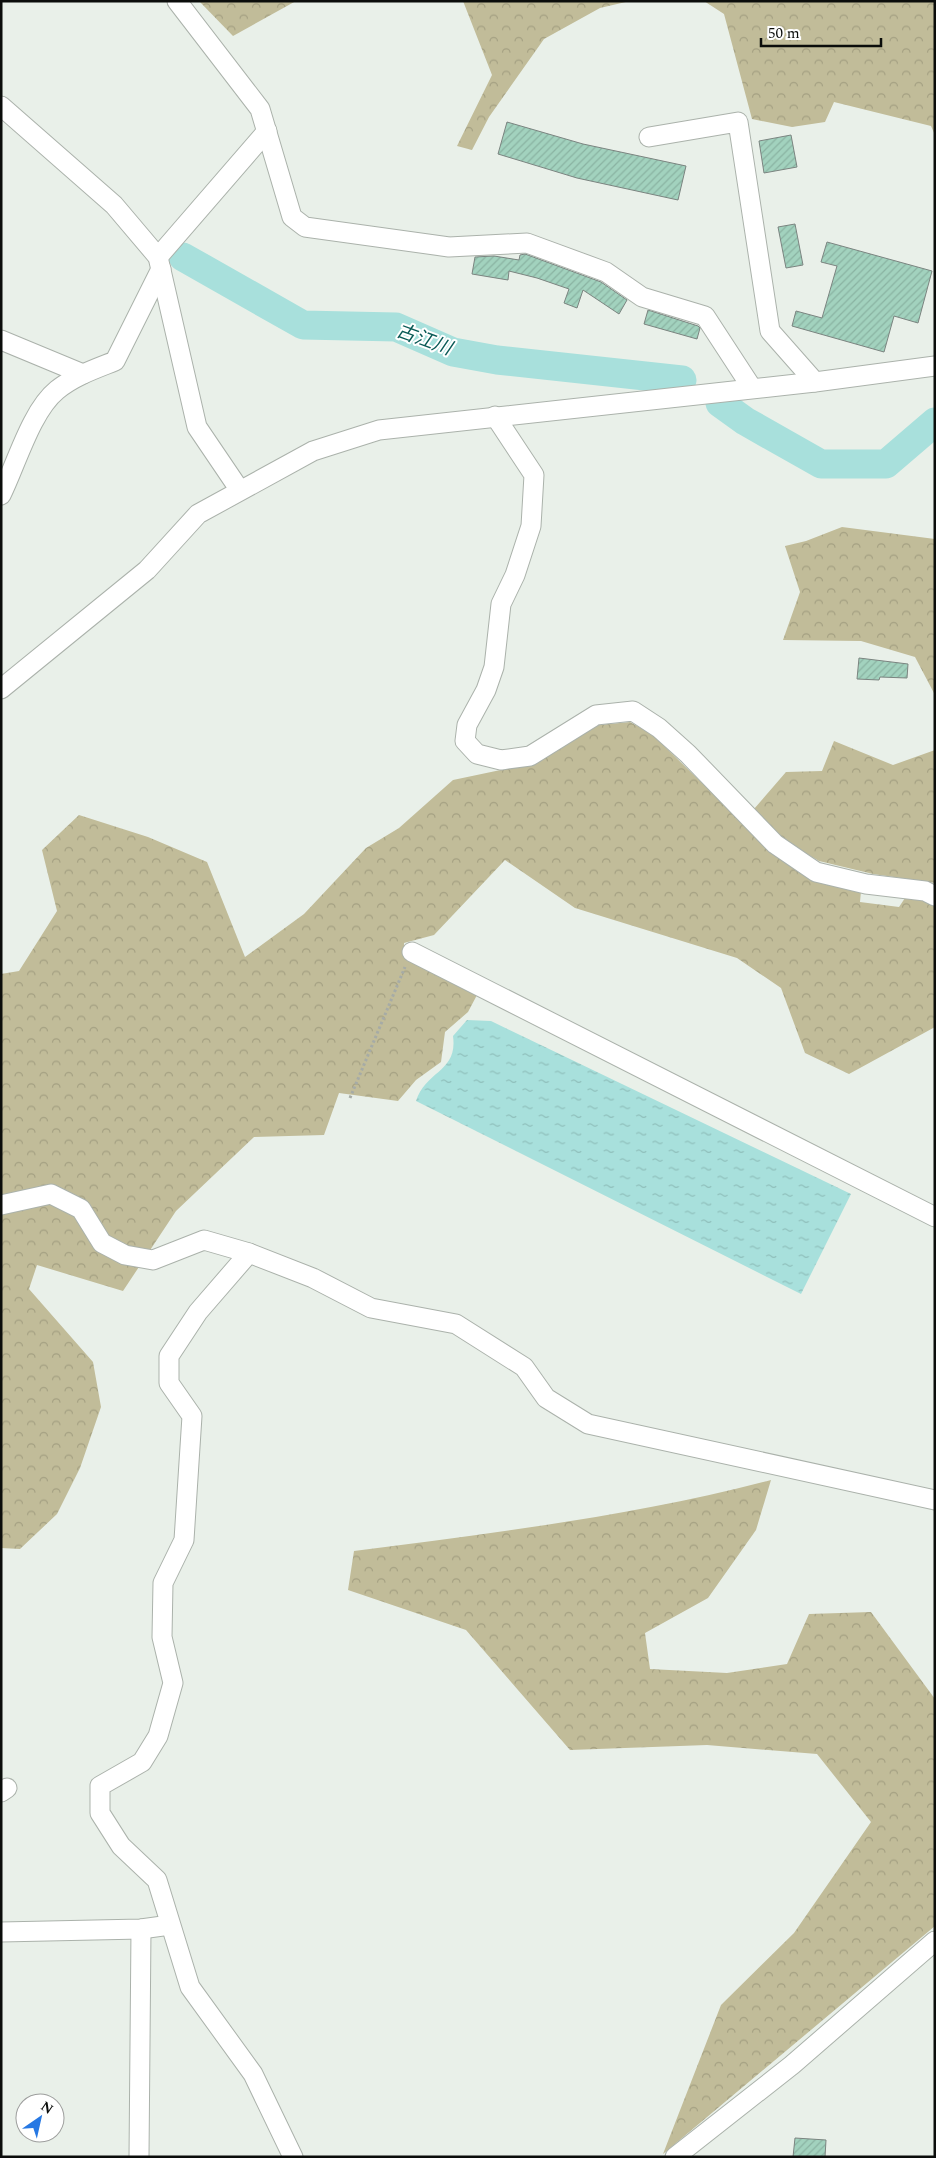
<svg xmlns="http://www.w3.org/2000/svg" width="936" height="2158" viewBox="0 0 936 2158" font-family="Spectral,'Noto Sans JP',serif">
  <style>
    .forest { fill: url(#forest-crowns) }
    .water { fill: url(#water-ripples) }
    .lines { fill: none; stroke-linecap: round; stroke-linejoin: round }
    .river { stroke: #a8e0dc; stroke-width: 29 }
    .building { fill: url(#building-hatch); stroke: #7b8480 }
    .street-casing { stroke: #abb2ab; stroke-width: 21 }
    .path { stroke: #a6aba6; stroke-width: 3; stroke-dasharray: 2.5 2.5; stroke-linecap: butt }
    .street { stroke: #fff; stroke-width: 19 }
    .labels { text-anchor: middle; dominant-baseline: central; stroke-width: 4; stroke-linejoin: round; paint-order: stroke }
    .water-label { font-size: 19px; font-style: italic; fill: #095a56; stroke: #fff }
  </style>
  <defs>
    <pattern id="forest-crowns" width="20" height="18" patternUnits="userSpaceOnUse" patternTransform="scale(1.25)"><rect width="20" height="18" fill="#c1bc99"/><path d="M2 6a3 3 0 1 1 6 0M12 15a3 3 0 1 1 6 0" fill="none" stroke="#a4a082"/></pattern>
    <pattern id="water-ripples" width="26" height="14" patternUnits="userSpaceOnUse" patternTransform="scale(1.25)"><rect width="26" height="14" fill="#a8e0dc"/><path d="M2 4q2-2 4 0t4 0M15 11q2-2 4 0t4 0" fill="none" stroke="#8fbfbb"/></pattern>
    <pattern id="building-hatch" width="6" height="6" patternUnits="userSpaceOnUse" patternTransform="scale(1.25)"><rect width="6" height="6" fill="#a2d2be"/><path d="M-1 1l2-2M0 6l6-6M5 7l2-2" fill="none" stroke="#8ab3a2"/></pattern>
  </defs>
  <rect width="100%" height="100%" fill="#e9f0e9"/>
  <!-- forest -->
  <g class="forest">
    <path d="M199,1H296L233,36Z"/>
    <path d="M463,1H630L600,8L544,39L489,117L472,150L457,146L492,75Z"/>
    <path d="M704,1H935V135L931,126L834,102L825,122L792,127L752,119L724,14Z"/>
    <path d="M842,527L935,539V695L915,657L861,641L783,640L800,592L785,546L806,541Z"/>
    <path d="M630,722L652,734L766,846L812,881L861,891L860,902L899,907L907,895L935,905V1027L849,1074L805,1053L781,988L737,958L575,908L505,860L434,935L404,943V957L477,995L468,1012L445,1032L441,1062L416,1080L398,1101L339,1093L324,1135L254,1137L176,1211L123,1291L37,1265L29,1289L93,1362L101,1407L80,1468L57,1514L20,1549L1,1548V974L19,971L57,911L42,850L79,815L148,837L207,862L245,957L304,914L366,848L399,828L453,780L534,763L599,725Z"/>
    <path d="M834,741L893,765L935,750V883L873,874L819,861L783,840L754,809L786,772L822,771Z"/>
    <path d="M771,1480L756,1530L708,1598L645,1633L650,1669L727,1673L787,1664L809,1614L871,1612L935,1699V1926L663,2154L721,2005L794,1933L871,1822L817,1754L707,1745L570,1750L466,1630L348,1590L354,1551C494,1533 634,1516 771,1480Z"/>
  </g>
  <!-- water -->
  <path class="water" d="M467,1020L491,1021L851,1194L801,1294L416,1101C426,1070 458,1072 453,1036Z"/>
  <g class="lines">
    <!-- river -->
    <g class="river">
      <path d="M183,257L303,325L396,327L453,352L497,360L682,380"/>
      <path d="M720,403L745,421L821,464H886L935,422"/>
    </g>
  </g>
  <!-- building -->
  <g class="building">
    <path d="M507,122L583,144L686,166L678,200L577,178L498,154Z"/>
    <path d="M791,135L797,167L764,173L759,141Z"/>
    <path d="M795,224L803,265L786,268L778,227Z"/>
    <path d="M827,242L932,271L918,323L894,316L884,352L792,326L796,311L822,318L837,266L821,262Z"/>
    <path d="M525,254L601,282L627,300L619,314L583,290L577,308L564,303L569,289L537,278L509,271L508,280L472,274L475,257L494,256L519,260L520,255Z"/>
    <path d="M648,310L698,326L700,328L697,339L644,324Z"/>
    <path d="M859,658L908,664L907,678L880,677L879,680L857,679Z"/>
    <path d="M795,2138L826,2140L825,2157H793Z"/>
  </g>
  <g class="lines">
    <defs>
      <g id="street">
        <path d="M177,1L260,109L292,217L305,227L449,247L527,243L606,272L642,297L705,316L752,388"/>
        <path d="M1,106L114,205L158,257L197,427L239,489"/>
        <path d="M649,137L738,122L770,331L815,382"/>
        <path d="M158,257L267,131"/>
        <path d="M1,340L83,374"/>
        <path d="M495,416L534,475L531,526L515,575L501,604L494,667L486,690L467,725L465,741L477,754L501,760L530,756L596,715L633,711L659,728L688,754L775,844L816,872L866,884L925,891L935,896"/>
        <path d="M1,495C16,465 31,411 57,390C74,376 95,369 115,361L161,269"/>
        <path d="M1,689L147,570L198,514L313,451L379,430L815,382L935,366"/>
        <path d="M412,952L935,1217"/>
        <path d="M1,1205L51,1194L81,1209L102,1243L125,1255L153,1260L204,1240L249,1253L313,1278L371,1308L456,1324L524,1367L546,1398L588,1424L935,1500"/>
        <path d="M249,1253L198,1312L169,1356V1383L192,1416L184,1540L163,1583L162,1637L173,1683L158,1736L142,1762L100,1786V1813L121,1846L157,1880L190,1987L253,2074L293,2157"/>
        <path d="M1,1792L7,1788"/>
        <path d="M1,1932L141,1929L170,1925"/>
        <path d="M139,2157L141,1929"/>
        <path d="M675,2157L792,2065L935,1941"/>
      </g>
    </defs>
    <!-- street casing -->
    <use href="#street" class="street-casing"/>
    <!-- path -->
    <path class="path" d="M350,1098L405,967"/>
    <!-- street -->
    <use href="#street" class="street"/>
  </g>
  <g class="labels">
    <!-- water labels -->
    <g class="water-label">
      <text transform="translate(424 340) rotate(20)">古江川</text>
    </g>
  </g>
  <!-- border -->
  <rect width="936" height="2158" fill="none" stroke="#0b0d0b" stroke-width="5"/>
  <!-- north arrow -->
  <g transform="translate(40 2118) rotate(34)"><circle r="24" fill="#ffffff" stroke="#9d9e9d"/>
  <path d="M0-4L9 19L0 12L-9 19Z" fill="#2678e3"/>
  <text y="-8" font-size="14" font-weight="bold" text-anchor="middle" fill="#0b0d0b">N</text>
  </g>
  <!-- scale -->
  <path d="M761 38v8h120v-8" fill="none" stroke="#0b0d0b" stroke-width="2.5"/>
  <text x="768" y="38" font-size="15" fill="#0b0d0b" stroke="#ffffff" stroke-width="4" paint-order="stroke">50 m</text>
</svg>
